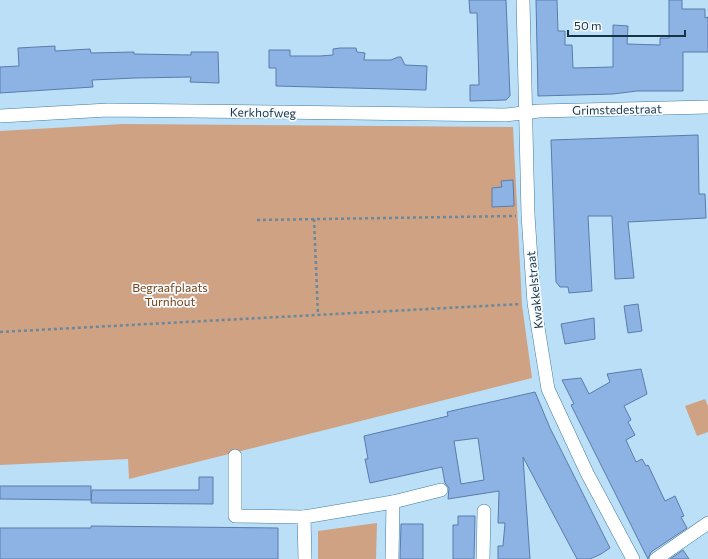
<svg xmlns="http://www.w3.org/2000/svg" width="708" height="559" font-family="Commissioner,sans-serif">
<style>
.green{fill:#cea283}
.building{fill:#8db2e4;stroke:#597cab;fill-rule:evenodd}
.lines{fill:none;stroke-linecap:round;stroke-linejoin:round}
.minor-casing{stroke:#3f7c9f;stroke-width:14}
.path{stroke:#6a889b;stroke-width:2.5;stroke-dasharray:3 3;stroke-linecap:butt}
.minor{stroke:#fff;stroke-width:13}
.labels{text-anchor:middle;dominant-baseline:central;stroke-width:3.5;stroke-linejoin:round;paint-order:stroke}
.street-label{font-size:12px;fill:#1a3342;stroke:#f5fbff}
.park-label{font-size:12px;fill:#794315;stroke:#f5fbff}
</style>
<rect width="100%" height="100%" fill="#bbdff6"/>
<!-- green -->
<g class="green">
<polygon points="123,124 513,127 522,305 532,378 129,479 128,459 0,465 0,131"/>
<polygon points="705,399 708,406 708,432 697,436 685,406"/>
<polygon points="377,523 376,559 318,559 318,531"/>
</g>
<!-- building -->
<g class="building">
<polygon points="469,0 506,0 510,96 506,100 470,101 470,85 479,85 477,13 470,13"/>
<polygon points="536,0 557,0 558,31 565,31 565,45 572,45 573,68 613,67 613,25 628,26 627,44 660,45 660,38 669,38 669,0 682,0 682,9 705,9 705,18 708,17 708,52 683,52 683,91 637,91 613,94 538,96"/>
<polygon points="55,46 55,51 90,49 91,53 134,52 134,54 191,55 191,52 218,52 219,83 190,82 191,77 135,78 92,80 93,87 0,93 0,67 19,66 18,48"/>
<polygon points="340,48 356,48 357,52 365,53 364,60 391,60 398,57 401,57 405,65 427,66 426,90 276,86 276,68 269,68 269,50 290,50 290,56 320,56 333,55 333,49"/>
<polygon points="698,135 699,194 705,194 706,218 628,222 634,278 615,279 612,216 588,216 592,291 569,293 568,287 560,287 556,282 551,140"/>
<polygon points="513,180 514,206 492,207 492,188 502,187 501,181"/>
<polygon points="638,304 642,331 628,333 624,306"/>
<polygon points="594,318 595,339 565,344 561,324"/>
<polygon points="641,369 647,394 624,406 631,420 628,422 635,435 626,440 636,462 642,459 646,466 648,465 665,501 675,496 684,516 681,517 687,528 651,552 648,559 571,405 574,404 562,380 581,378 589,394 610,382 607,374"/>
<path d="M535 392 550 428 610 548 601 554 590 559H577L523 457 530 559H498V546H503L505 523H498L499 491 448 499 449 488 445 483 442 467 370 483 365 459H368L364 436 448 416 447 412ZM478 438 484 480 461 484 454 441Z"/>
<polygon points="199,477 213,477 213,504 91,503 92,490 199,490"/>
<polygon points="0,486 91,486 91,500 0,499"/>
<polygon points="458,516 475,516 474,559 453,559 453,525 458,525"/>
<polygon points="401,524 423,524 423,559 400,559"/>
<polygon points="91,526 278,528 278,559 0,559 0,528 91,528"/>
<polygon points="683,550 689,559 670,559"/>
</g>
<g class="lines">
<defs>
<g id="minor">
<polyline points="523,0 528,215 534,303 548,389 587,473 633,559"/>
<polyline points="0,116 108,110 506,115 539,111 708,107"/>
<polyline points="235,456 235,516 304,517"/>
<polyline points="305,559 304,517 393,502"/>
<polyline points="392,559 393,502 441,490"/>
<polyline points="483,559 484,511"/>
<polyline points="656,559 708,523"/>
</g>
</defs>
<!-- minor casing -->
<use href="#minor" class="minor-casing"/>
<!-- path -->
<g class="path">
<polyline points="314,219 318,315"/>
<polyline points="257,220 516,216"/>
<polyline points="0,332 521,304"/>
</g>
<!-- minor -->
<use href="#minor" class="minor"/>
</g>
<g class="labels">
<!-- street labels -->
<g class="street-label">
<text transform="translate(617 109) rotate(-1)">Grimstedestraat</text>
<text transform="translate(263 112) rotate(1)">Kerkhofweg</text>
<text transform="translate(534 290) rotate(-96)">Kwakkelstraat</text>
</g>
<!-- park labels -->
<g class="park-label">
<text x="170" y="287">Begraafplaats<tspan x="170" dy="14">Turnhout</tspan></text>
</g>
</g>
<!-- scale -->
<path d="M568 30v6h117v-6" fill="none" stroke="#1a3342" stroke-width="2"/>
<text x="574" y="30" font-size="12" fill="#1a3342" stroke="#f5fbff" stroke-width="3" paint-order="stroke">50 m</text>
</svg>
